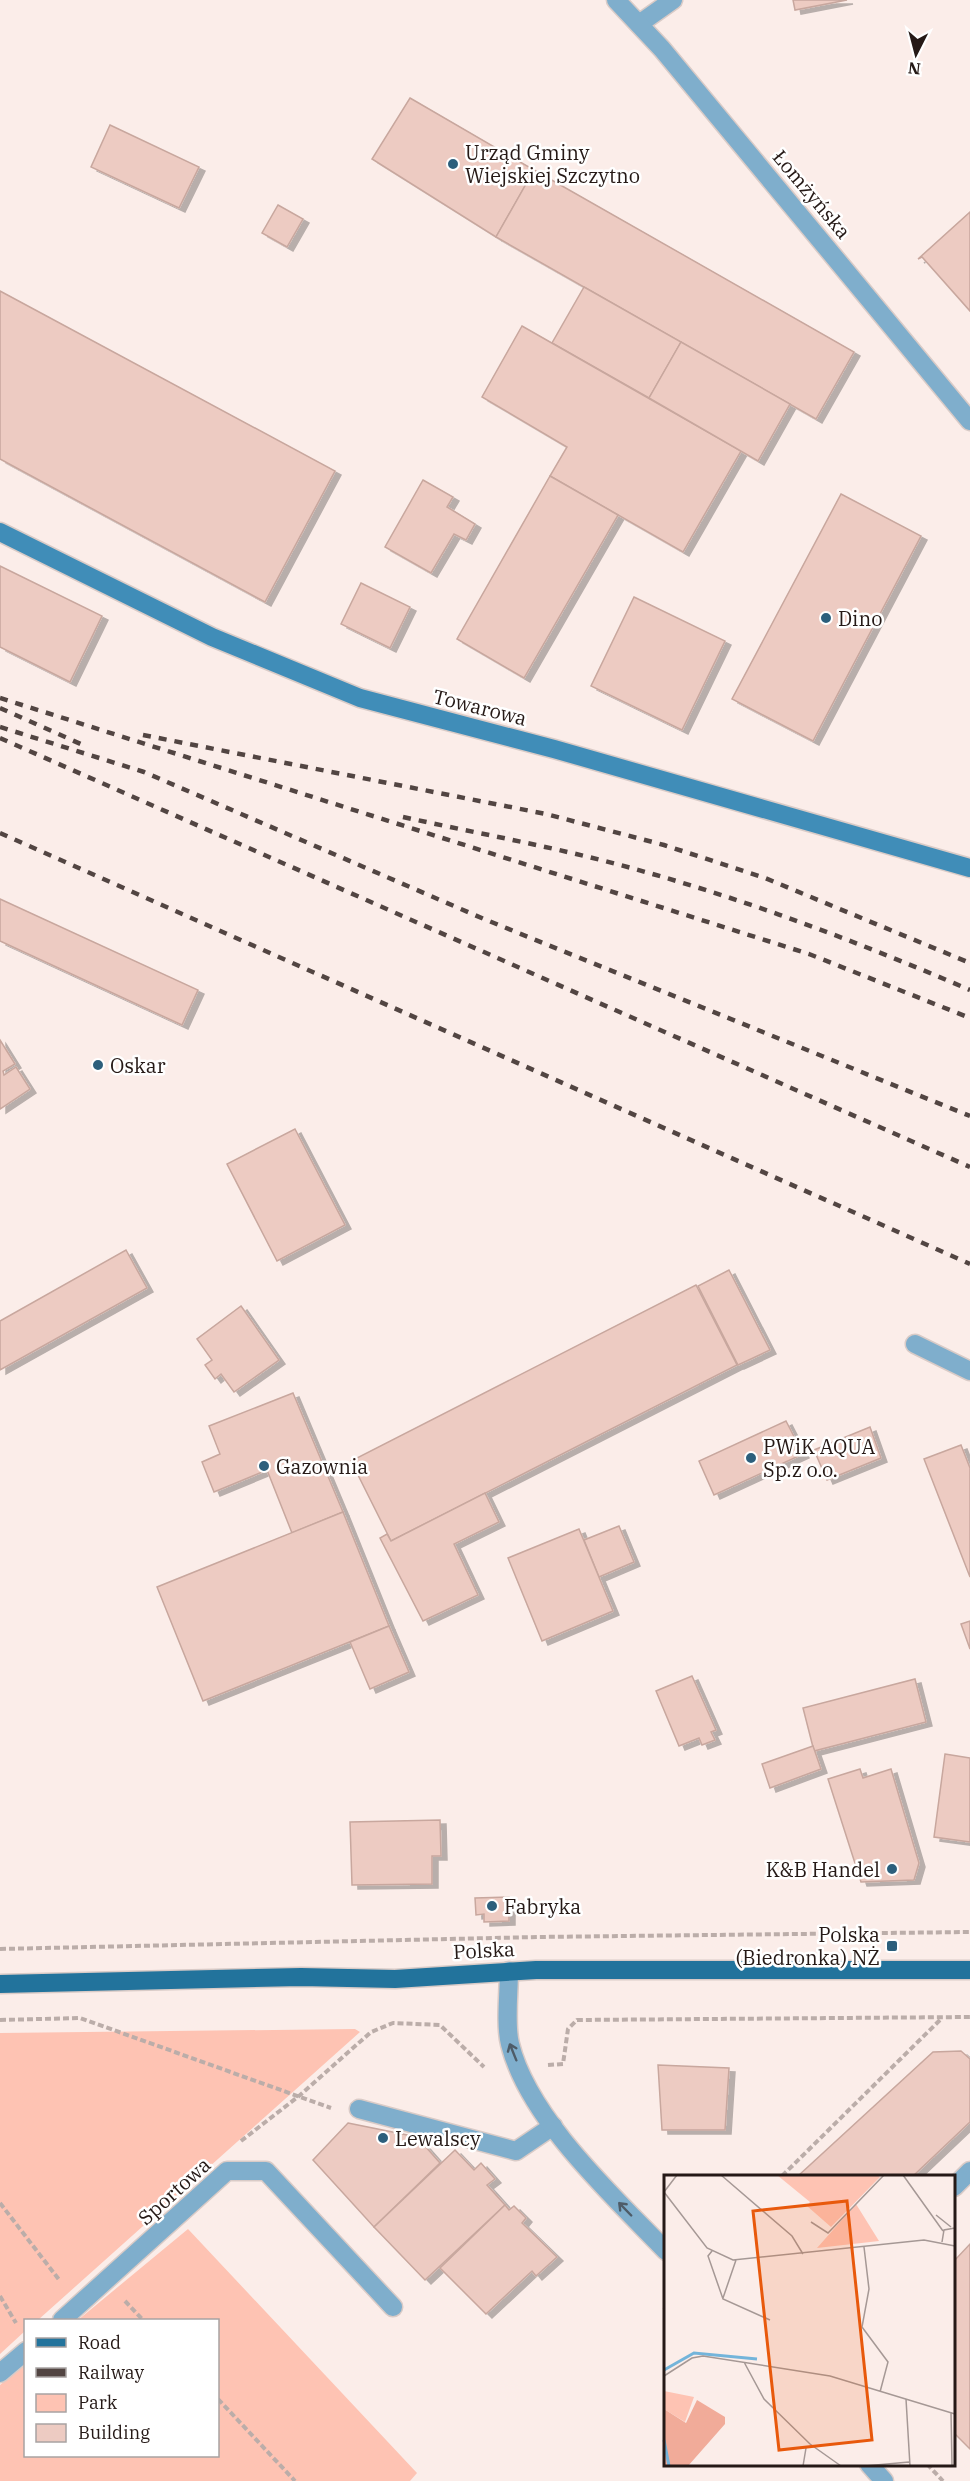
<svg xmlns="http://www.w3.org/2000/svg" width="970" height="2481" font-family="'IBM Plex Serif',serif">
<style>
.green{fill:#fec3b3}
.building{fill:#edcbc2;stroke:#c8a79e;stroke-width:1.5;filter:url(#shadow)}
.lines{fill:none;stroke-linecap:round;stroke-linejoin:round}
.lane-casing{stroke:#d9cbc7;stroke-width:21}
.street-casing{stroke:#d9cbc7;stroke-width:21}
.secondary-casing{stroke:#d9cbc7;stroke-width:21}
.primary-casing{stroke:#d9cbc7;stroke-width:21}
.path{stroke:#bbada9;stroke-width:4;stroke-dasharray:6 3;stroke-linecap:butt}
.lane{stroke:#7faecc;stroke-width:18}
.street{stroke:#7faecc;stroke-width:18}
.secondary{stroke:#408db8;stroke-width:18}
.primary{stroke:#22739c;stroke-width:18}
.rail{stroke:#524542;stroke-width:4.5;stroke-dasharray:8 8;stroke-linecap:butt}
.oneway{stroke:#4e5c68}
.poi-dot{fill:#2c5f7c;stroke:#fff;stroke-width:2}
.labels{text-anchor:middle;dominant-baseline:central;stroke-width:5;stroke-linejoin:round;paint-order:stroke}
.poi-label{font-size:20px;fill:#251916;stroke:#fff;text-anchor:start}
.street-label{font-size:20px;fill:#251916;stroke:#fff}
.inset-river{fill:none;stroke:#73b4da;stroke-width:3}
.inset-road{fill:none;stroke:#a59895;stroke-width:1.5}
.view{fill:#e8590c;fill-opacity:0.15;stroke:#e8590c;stroke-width:3}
.inset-edge{fill:none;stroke:#251916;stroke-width:3}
</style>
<defs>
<filter id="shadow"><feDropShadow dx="6" dy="4" stdDeviation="0" flood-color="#0004"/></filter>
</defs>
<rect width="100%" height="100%" fill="#fbede9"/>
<!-- green -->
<g class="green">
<polygon points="355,2029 360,2032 38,2320 26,2320 25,2331 0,2354 0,2033"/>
<polygon points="188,2229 417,2473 410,2481 0,2481 0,2385 25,2364 26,2456 218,2456 218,2320 78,2320"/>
</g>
<!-- building -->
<g class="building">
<polygon points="793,0 847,0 795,10"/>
<polygon points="410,98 534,170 496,237 372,159"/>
<polygon points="110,125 199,167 179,208 91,167"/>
<polygon points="534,170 854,352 816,419 496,237"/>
<polygon points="278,205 303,219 287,247 262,233"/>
<polygon points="970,212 970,311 922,257 918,259"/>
<polygon points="584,287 681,342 649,398 552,343"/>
<polygon points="0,291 335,471 265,602 0,459"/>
<polygon points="522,326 741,451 683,552 550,476 567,447 482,397"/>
<polygon points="681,342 790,404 758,461 649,398"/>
<polygon points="550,476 618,515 524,678 457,639"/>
<polygon points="423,480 453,497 447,507 475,524 466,540 454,534 431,573 385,547"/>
<polygon points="841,494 921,536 813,741 732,699"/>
<polygon points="0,566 102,616 70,682 0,647"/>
<polygon points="361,583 410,607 390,648 341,624"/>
<polygon points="634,597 725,641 682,730 591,686"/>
<polygon points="0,899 198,990 182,1025 0,941"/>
<polygon points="0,1040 15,1064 3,1071 4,1075 16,1067 30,1089 0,1109"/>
<polygon points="295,1129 345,1225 277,1261 227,1164"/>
<polygon points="126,1250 147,1288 0,1370 0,1321"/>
<polygon points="729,1270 770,1350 738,1365 698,1286"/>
<polygon points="696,1285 737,1365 391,1541 351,1461"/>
<polygon points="241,1306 279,1360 234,1392 221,1374 215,1379 205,1365 212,1360 197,1339"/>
<polygon points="293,1393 343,1512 292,1533 267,1470 214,1492 202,1462 220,1454 209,1426"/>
<polygon points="786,1421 803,1454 714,1495 699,1461"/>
<polygon points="870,1427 881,1458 827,1480 814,1450"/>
<polygon points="961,1445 970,1468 970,1577 924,1459"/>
<polygon points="485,1493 499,1522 454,1544 478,1595 423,1621 380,1538 387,1534 391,1541"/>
<polygon points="343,1512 389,1626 203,1701 157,1587"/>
<polygon points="619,1526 634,1562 599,1577 584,1540"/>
<polygon points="579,1529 613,1611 542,1641 508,1558"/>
<polygon points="970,1621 970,1649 961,1624"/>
<polygon points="389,1626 409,1672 370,1689 350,1642"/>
<polygon points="692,1676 716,1730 711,1732 715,1740 702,1745 699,1738 679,1746 656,1691"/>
<polygon points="915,1679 926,1722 814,1751 803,1708"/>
<polygon points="813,1746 821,1769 770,1788 762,1764"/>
<polygon points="945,1754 970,1758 970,1842 934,1837"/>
<polygon points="860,1769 863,1778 891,1769 919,1863 914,1880 861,1882 828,1779"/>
<polygon points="440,1820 441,1856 432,1856 432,1884 352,1885 350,1822"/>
<polygon points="509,1897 509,1921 484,1922 484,1914 476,1915 475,1898"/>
<polygon points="961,2051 970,2059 970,2122 913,2176 798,2176 933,2052"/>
<polygon points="658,2065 729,2068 725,2130 662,2130"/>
<polygon points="348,2123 417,2137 440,2163 374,2227 313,2160"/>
<polygon points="455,2150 474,2170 481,2163 495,2179 487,2185 505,2205 425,2280 374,2227"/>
<polygon points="505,2205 509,2210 514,2206 526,2218 522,2223 557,2257 536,2276 532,2271 486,2314 440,2268"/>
<polygon points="970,2244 970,2449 954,2433 954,2261"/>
</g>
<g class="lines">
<defs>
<g id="lane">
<polyline points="639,24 673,0"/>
<polyline points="359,2109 516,2151 553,2126"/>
<polyline points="954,2187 970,2171"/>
</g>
<g id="street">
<polyline points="616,0 662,49 970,421"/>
<polyline points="915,1344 970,1371"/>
<path d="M509 1971C509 1992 505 2024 510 2044 528 2118 613 2196 666 2251"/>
<polyline points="62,2320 227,2171 266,2171 393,2307"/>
<polyline points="0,2373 26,2351"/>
<polyline points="869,2464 884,2481"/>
</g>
<polyline id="secondary" points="0,532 212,637 360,698 554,749 970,868"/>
<polyline id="primary" points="0,1984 301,1977 395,1979 536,1970 970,1970"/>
</defs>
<!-- lane casing -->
<use href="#lane" class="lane-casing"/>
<!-- street casing -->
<use href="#street" class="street-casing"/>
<!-- secondary casing -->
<use href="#secondary" class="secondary-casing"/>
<!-- primary casing -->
<use href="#primary" class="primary-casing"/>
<!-- path -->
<g class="path">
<polyline points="0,1949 538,1937 970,1932"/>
<polyline points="0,2020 80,2018 331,2108"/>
<polyline points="548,2065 563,2064 568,2029 577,2020 970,2017"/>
<polyline points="241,2141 299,2096 371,2032 393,2023 440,2025 484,2067"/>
<polyline points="782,2176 942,2018"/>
<polyline points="0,2203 60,2281"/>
<polyline points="0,2296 16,2323"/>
<polyline points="125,2301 143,2320"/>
<polyline points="664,2307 666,2309"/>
<polyline points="218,2399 295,2481"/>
<polyline points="927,2464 943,2481"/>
</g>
<!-- lane -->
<use href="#lane" class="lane"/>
<!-- street -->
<use href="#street" class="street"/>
<!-- secondary -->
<use href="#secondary" class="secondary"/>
<!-- primary -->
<use href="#primary" class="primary"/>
<!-- rail -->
<g class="rail">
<polyline points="0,698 809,954 970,1018"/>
<polyline points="0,708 83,745"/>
<polyline points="0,727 144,772 484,919 970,1116"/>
<polyline points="143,735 546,814 664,845 765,878 970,963"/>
<polyline points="0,738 970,1167"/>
<path d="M403 817C476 833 549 846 620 865 740 897 856 941 970 990"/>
<polyline points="0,833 970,1264"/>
</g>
</g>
<!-- one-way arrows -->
<defs><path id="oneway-shaft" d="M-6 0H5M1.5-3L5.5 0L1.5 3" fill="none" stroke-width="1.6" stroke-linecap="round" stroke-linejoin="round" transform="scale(1.5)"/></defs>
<g class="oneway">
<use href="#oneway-shaft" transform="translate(513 2052) rotate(-112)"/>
<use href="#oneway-shaft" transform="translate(625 2209) rotate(-134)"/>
</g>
<!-- markers -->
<g class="poi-dot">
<circle cx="453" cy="164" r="6"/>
<circle cx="826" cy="618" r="6"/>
<circle cx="98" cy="1065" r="6"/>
<circle cx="751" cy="1458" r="6"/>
<circle cx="264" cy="1466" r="6"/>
<circle cx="892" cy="1869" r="6"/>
<circle cx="492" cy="1906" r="6"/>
<rect x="886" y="1940" width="12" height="12" rx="3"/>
<circle cx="383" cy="2138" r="6"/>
</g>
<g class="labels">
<!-- poi labels -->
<g class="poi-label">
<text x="465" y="152">Urząd Gminy<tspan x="465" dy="23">Wiejskiej Szczytno</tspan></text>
<text x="838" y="618">Dino</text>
<text x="110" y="1065">Oskar</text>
<text x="763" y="1446">PWiK AQUA<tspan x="763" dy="23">Sp.z o.o.</tspan></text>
<text x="276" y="1466">Gazownia</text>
<text x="880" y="1869" text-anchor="end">K&amp;B Handel</text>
<text x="504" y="1906">Fabryka</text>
<text x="880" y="1934" text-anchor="end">Polska<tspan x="880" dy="23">(Biedronka) NŻ</tspan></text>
<text x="395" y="2138">Lewalscy</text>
</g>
<!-- street labels -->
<g class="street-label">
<text transform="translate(812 194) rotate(50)">Łomżyńska</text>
<text transform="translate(480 707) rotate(14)">Towarowa</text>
<text transform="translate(484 1950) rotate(-3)">Polska</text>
<text transform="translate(174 2191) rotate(-42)">Sportowa</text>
</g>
</g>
<!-- overview -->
<g transform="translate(664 2175)">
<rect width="291" height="291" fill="#fbede9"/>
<path d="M113 0H213L216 2 167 52 143 31 146 27ZM192 29 215 66 153 73ZM0 216 30 222 21 247 0 234Z" fill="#fec3b3"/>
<path d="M33 225 61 242V249L24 291H0V234L22 248Z" fill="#f1ab99"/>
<path class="inset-river" d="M0 195 30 178 93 184M0 265 5 291"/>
<path class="inset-road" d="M57 0 128 61 139 79M239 0 279 56M0 17 13 0M0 17 43 73 69 85 260 65 291 71M272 40 287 52M147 47 164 58 220 0M278 67 280 55 291 53M200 72 205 114 198 152 224 187 216 217M48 76 44 81 59 124 106 145M59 123 72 85M80 187 100 224 146 269 177 291M0 201 28 183 39 181 166 201 291 239M242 224 246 291M287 237 288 291M139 291 142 273M201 291 245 287"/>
<path class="view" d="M183 26 208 265 115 275 89 36Z"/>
<rect width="291" height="291" class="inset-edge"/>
</g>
<!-- legend -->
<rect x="24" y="2319" width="195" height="138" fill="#ffffff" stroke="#a8a3a2" stroke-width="1.5"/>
<rect x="36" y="2338" width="30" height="9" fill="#22739c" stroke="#a8a3a2" stroke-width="1.5"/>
<text x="78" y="2349" font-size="18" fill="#251916">Road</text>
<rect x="36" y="2368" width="30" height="9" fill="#524542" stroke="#a8a3a2" stroke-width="1.5"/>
<text x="78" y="2379" font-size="18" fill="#251916">Railway</text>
<rect x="36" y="2394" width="30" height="18" fill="#fec3b3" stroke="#a8a3a2" stroke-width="1.5"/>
<text x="78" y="2409" font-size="18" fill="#251916">Park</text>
<rect x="36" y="2424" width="30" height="18" fill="#edcbc2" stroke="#a8a3a2" stroke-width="1.5"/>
<text x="78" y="2439" font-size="18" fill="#251916">Building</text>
<!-- north arrow -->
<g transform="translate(916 54) rotate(186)" stroke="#ffffff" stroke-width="4.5" paint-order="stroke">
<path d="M0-4.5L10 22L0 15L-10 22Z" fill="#251916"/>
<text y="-9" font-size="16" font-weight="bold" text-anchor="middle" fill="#251916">N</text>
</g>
</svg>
